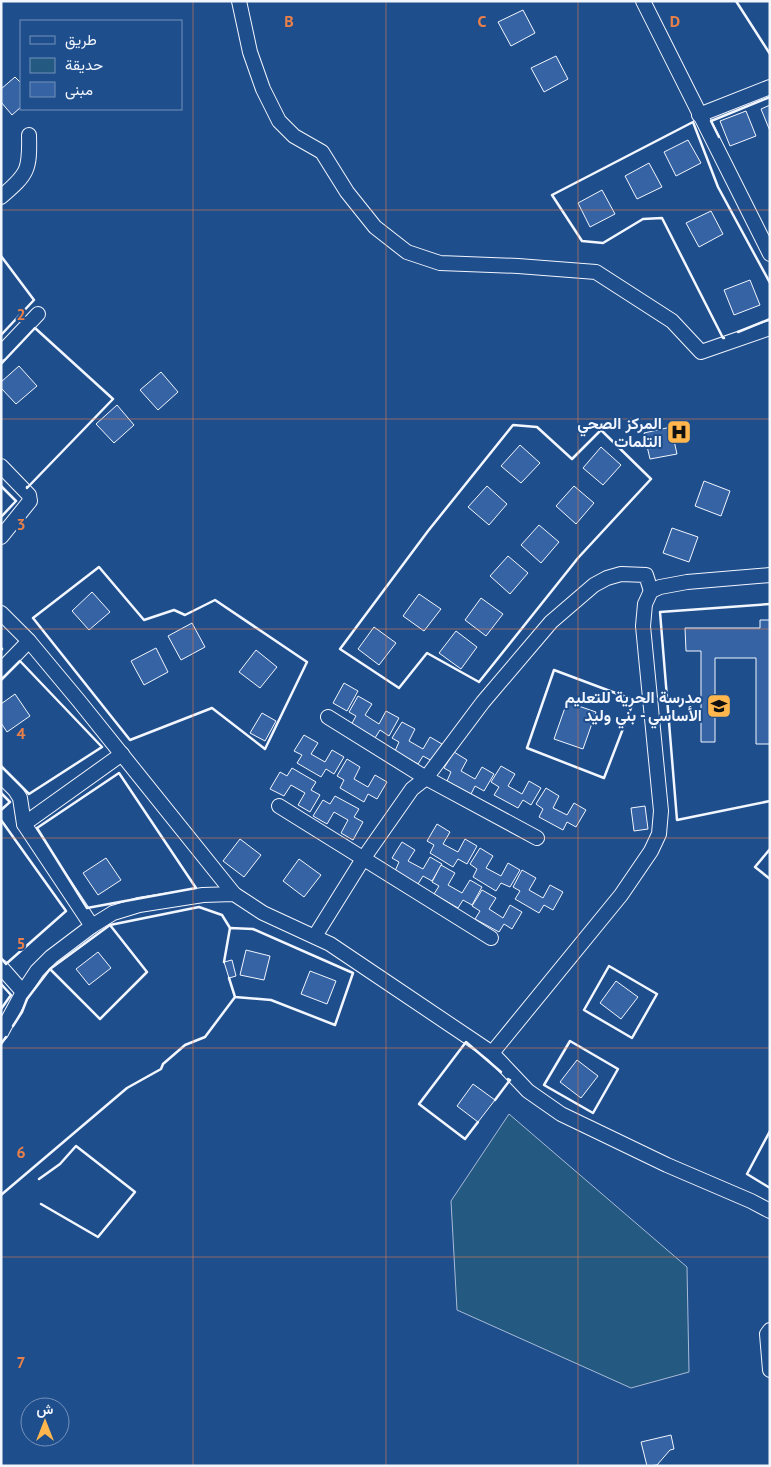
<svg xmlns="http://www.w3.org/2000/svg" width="771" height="1467" font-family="'PT Sans',Vazirmatn,sans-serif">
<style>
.green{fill:#245a82;stroke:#a8bbd7}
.building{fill:#3563a3;stroke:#f2f6ff}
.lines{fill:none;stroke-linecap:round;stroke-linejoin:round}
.minor-casing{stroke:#f2f6ff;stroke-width:16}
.minor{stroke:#1f4e8c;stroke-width:14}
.wall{stroke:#f2f6ff;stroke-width:2.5}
.grid{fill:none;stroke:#ea8049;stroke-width:1;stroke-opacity:0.55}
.labels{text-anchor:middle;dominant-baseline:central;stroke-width:4;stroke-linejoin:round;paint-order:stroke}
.poi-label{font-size:16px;font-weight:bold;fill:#f2f6ff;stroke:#1f4e8c;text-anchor:end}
.grid-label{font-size:16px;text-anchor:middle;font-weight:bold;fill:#ea8049;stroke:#1f4e8c;stroke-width:4;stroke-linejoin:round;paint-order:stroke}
</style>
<rect width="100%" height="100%" fill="#1f4e8c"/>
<!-- green -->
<polygon class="green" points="509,1114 687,1267 689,1372 631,1388 457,1310 451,1201"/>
<!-- building -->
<g class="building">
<polygon points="523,10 535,33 511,46 498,22"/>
<polygon points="556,56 568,79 544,92 531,68"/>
<polygon points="15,77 21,83 21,107 12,115 1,102 1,89"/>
<polygon points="770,105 770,131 761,109"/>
<polygon points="746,111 756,136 730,146 720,121"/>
<polygon points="688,140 701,163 676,176 664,152"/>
<polygon points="649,163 662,187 637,199 625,176"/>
<polygon points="602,190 615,214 590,227 578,203"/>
<polygon points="711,211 723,234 699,247 686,223"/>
<polygon points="750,280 760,305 734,315 724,290"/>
<polygon points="19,366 37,386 16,404 1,388 1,382"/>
<polygon points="161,372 178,392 158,410 140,390"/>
<polygon points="117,405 134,425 114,443 96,424"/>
<polygon points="671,427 677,454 650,459 644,433"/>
<polygon points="520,445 540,463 521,483 501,466"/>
<polygon points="601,447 621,465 603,485 583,468"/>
<polygon points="704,481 730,491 721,516 695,506"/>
<polygon points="487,486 507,504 489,525 468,507"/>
<polygon points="574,486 594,503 576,524 556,506"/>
<polygon points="539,525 559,542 541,563 521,545"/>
<polygon points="672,528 698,537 689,562 663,553"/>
<polygon points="508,556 528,573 510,594 490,576"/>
<polygon points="92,592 110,612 89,630 72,611"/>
<polygon points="419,594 441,609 424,631 403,616"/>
<polygon points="481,598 503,614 486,636 465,620"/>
<polygon points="760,620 770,620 770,744 756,744 756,658 715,658 715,742 701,742 701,651 686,651 685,628 760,628"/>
<polygon points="192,623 205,647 181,660 168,636"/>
<polygon points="374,627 396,643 379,665 358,649"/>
<polygon points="456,631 477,647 461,669 439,653"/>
<polygon points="156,648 168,672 144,685 131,661"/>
<polygon points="256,650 277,667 260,688 239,672"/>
<polygon points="344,683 358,691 347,711 333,703"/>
<polygon points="15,694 30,716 7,732 1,723 1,704"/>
<polygon points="358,696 372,704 365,715 379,724 386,711 399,718 389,736 380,730 375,738 351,725 356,716 349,712"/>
<polygon points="567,702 596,712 583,749 554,739"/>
<polygon points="262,713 276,721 265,741 250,733"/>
<polygon points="402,722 415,729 409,741 423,749 430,737 442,744 432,761 423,756 418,764 395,751 399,742 392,738"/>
<polygon points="304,735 318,743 311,754 325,762 332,750 344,757 334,774 326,769 321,777 297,763 302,755 294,751"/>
<polygon points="454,752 467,760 461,771 475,779 482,767 494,774 484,791 475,786 471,794 447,781 451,772 444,768"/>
<polygon points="347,759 360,767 354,779 368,787 375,775 387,782 377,799 368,794 364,802 340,788 344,780 337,776"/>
<polygon points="501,766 515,774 508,786 522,794 529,781 541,788 531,805 523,800 518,808 494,795 499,787 491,782"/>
<polygon points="292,768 316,782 311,790 320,795 310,812 298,805 305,793 291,785 284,796 270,789 280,772 287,776"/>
<polygon points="546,788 559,796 553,808 567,815 574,803 586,810 576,827 567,822 563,830 539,817 543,809 536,804"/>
<polygon points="335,796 359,809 354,817 363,822 353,840 341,833 348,820 334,812 327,824 313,816 323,800 330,804"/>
<polygon points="645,806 648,829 634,831 631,808"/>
<polygon points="437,824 450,832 443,844 458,852 465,839 477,846 467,864 458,859 453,867 430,853 434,845 427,841"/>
<polygon points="240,839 261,855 244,877 223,861"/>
<polygon points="402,842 415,850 408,861 423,869 430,857 442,864 432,881 423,876 418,884 395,871 399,862 392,858"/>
<polygon points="480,848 493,856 486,868 501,876 508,863 520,870 510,887 501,883 496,891 473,877 477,869 470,864"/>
<polygon points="106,858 121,880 98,895 83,873"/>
<polygon points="299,859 321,875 304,897 283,881"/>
<polygon points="441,865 455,873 448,885 462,893 470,880 482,887 472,905 463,900 458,908 434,894 439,886 432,882"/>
<polygon points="522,870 536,878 529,890 543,898 550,885 563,892 553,910 544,905 539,913 515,899 520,891 513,887"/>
<polygon points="482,890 496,898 489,909 503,918 510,905 522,912 512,929 504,924 499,932 475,919 480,911 472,906"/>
<polygon points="246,950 270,956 264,980 240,975"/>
<polygon points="98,952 111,968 89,985 76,969"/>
<polygon points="232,960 236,976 229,978 224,962"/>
<polygon points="310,971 336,981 327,1004 301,994"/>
<polygon points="616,981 638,997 621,1019 600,1003"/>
<polygon points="577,1060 598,1076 581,1098 560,1082"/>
<polygon points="473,1084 495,1100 478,1122 457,1106"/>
<polygon points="671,1435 674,1449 670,1450 657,1465 647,1466 641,1442"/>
</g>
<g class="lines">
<defs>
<g id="minor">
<polyline points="239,1 250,52 263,89 279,121 294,136 322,152 347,192 375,227 407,252 440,263 518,266 596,272 672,321 701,352 770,328"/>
<polyline points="643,1 770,254"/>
<polyline points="699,115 770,87"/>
<path d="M1 197C28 174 30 170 29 135"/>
<polyline points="1,353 38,314"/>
<polyline points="1,466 29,495 30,501 1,537"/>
<polyline points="770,575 687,582 660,587 651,591 645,604 643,626 661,811 659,834 651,851 621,895 492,1053 528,1091 561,1114 667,1165 751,1201 770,1211"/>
<polyline points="1,613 29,641 79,701 234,894"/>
<polyline points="1,670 29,641"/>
<polyline points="328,717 426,778 537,838"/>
<polyline points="1,776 15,790 20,798 24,824 92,926"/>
<polyline points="279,806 491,938"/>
<polyline points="24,824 122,754"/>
<polyline points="315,936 363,859 412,789 426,778 483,702 551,622 594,585 607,578 621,574 646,575 651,591"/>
<polyline points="1,967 23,992"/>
<polyline points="1,1033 23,992 37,971 51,957 92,926 113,913 139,905 203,895 234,894 263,913 330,944 492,1053"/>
<polyline points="770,1330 767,1334 770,1370"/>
</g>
</defs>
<!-- minor casing -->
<use href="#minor" class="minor-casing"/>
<!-- minor -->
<use href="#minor" class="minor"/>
<!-- wall -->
<g class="wall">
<polyline points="736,1 770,54"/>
<polyline points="719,137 711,121 770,97"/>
<polyline points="1,256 34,300 1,335"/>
<polyline points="738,332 770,319"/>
<polyline points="724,338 723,338 662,218 643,219 603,243 582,241 552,195 693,122 718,187 770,283"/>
<polyline points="1,364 35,328 113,399 27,488 27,487"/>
<polygon points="513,425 537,427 572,459 601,430 651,479 578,558 479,682 427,653 399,688 340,649 428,531"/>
<polyline points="1,486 16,501 1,517"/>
<polygon points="99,567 144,620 174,610 185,615 215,600 307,662 265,749 212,708 130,740 33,618"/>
<polyline points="770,604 660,612 677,820 770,801"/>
<polyline points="1,648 2,649 1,650"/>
<polygon points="554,670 634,700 604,778 527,748"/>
<polyline points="1,680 20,661 102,747 29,794 1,766"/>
<polygon points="119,773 196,888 87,908 37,828"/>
<polyline points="1,793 10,802 1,810"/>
<polyline points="1,820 66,911 6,964 1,958"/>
<polyline points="770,849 755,867 770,879"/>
<polyline points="110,925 199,907 222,915 230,928"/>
<polyline points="224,962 230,928 253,929 353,973 335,1025 271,1000 235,997 229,978"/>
<polygon points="609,966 657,994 632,1038 584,1010"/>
<polyline points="1,984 11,995 1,1009"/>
<polyline points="13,1026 22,1012 27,999 50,969 110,925 147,972 100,1019 50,969"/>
<polygon points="570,1041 618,1069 593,1113 544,1085"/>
<polyline points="1,1044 6,1037"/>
<polyline points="495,1100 510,1080 508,1079"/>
<polyline points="478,1122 465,1139 419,1104 466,1042 501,1072"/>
<polyline points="770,1131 747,1174 770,1188"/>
<polyline points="39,1179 60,1164 76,1146 135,1192 98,1237 41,1204"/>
<polyline points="1,1195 127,1088 161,1069 163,1064 185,1045 205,1037 235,997"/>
</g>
</g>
<!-- grid -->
<path class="grid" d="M193 1V1466M386 1V1466M578 1V1466M1 210H770M1 419H770M1 629H770M1 838H770M1 1048H770M1 1257H770"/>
<!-- icons -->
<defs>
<symbol id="hospital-square" viewBox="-11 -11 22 22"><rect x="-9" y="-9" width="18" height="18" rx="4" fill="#ffb74d" stroke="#1f4e8c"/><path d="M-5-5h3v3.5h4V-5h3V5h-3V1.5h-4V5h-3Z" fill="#111"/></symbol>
<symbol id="school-square" viewBox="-11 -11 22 22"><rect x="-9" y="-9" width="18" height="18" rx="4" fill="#ffb74d" stroke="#1f4e8c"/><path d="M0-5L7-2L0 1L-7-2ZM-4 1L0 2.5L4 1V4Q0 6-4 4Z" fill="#111"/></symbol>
</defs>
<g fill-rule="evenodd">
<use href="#hospital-square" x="665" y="418" width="28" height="28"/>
<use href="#school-square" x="705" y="692" width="28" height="28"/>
</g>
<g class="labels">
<!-- poi labels -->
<g class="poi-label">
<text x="662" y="423">المركز الصحي<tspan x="662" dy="18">التلمات</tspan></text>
<text x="702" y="697">مدرسة الحرية للتعليم<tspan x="702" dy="18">الأساسي - بني وليد</tspan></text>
</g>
</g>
<g class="grid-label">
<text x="289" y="27">B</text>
<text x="482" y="27">C</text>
<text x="675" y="27">D</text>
<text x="21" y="320">2</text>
<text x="21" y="530">3</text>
<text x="21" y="739">4</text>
<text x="21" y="949">5</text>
<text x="21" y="1158">6</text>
<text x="21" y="1368">7</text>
</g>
<!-- border -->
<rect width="771" height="1467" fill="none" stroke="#f2f6ff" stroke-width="5"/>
<!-- legend -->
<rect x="20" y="20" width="162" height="90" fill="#1f4e8c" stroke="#7391ba"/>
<rect x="30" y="36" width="25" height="8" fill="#1f4e8c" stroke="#7391ba"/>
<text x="65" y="45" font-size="15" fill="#f2f6ff">طريق</text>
<rect x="30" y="58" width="25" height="15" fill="#245a82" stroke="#7391ba"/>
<text x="65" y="70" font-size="15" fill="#f2f6ff">حديقة</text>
<rect x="30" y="82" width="25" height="15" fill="#3563a3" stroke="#7391ba"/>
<text x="65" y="95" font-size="15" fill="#f2f6ff">مبنى</text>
<!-- north arrow -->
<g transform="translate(45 1422)"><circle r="24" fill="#1f4e8c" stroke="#7391ba"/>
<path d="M0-4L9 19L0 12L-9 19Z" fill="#ffb74d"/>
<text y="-8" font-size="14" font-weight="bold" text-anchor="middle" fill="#f2f6ff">ش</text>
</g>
</svg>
